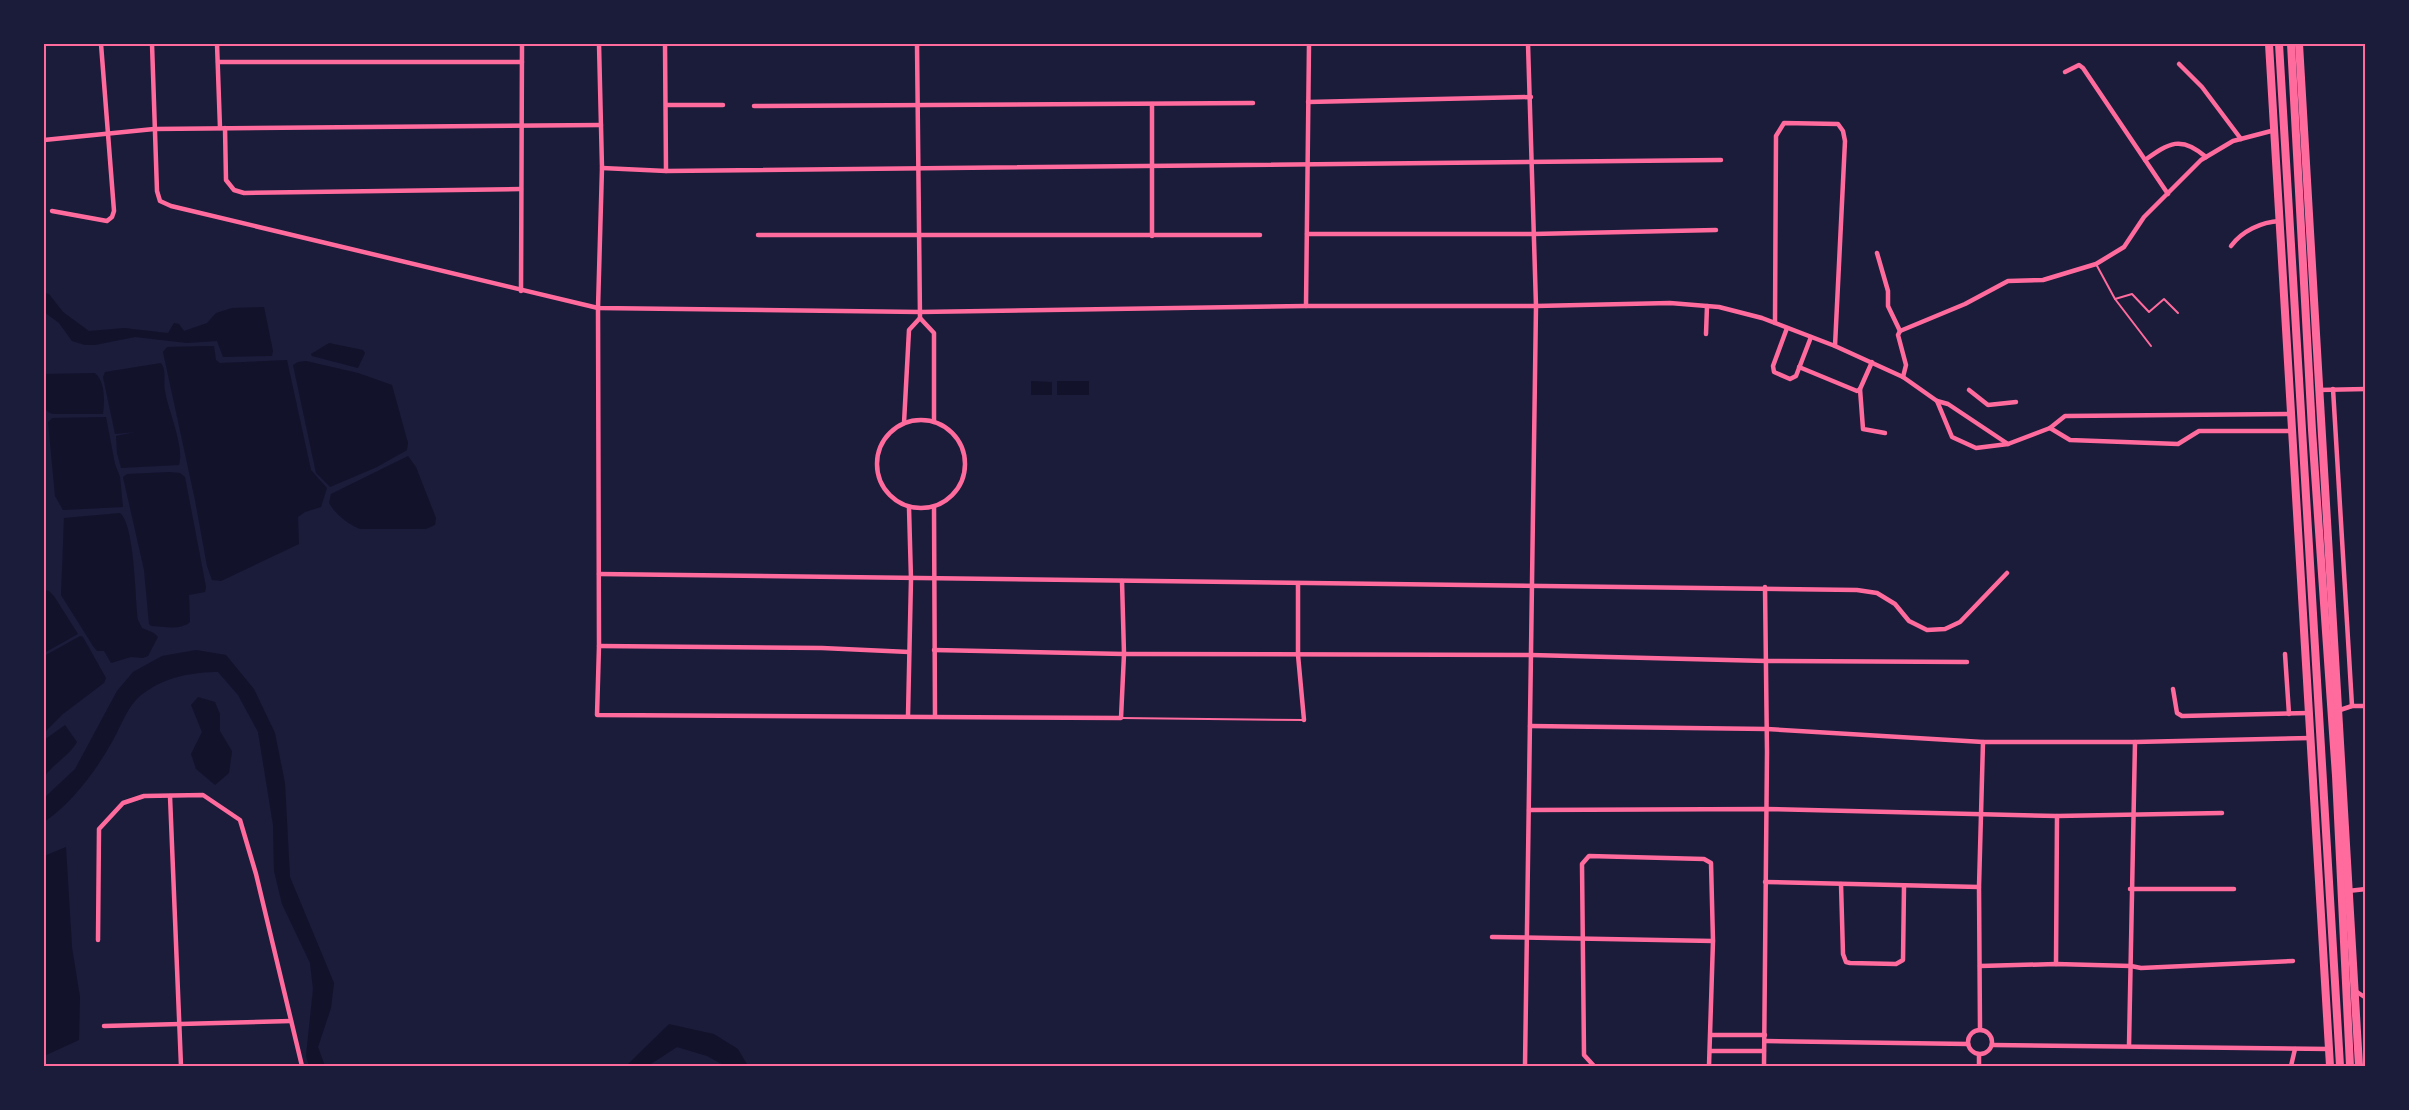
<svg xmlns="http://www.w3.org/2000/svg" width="2409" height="1110" font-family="Quicksand,sans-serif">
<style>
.water{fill:#12122b}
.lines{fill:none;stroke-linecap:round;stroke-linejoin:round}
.service{stroke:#ff6b9d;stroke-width:2}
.minor{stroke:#ff6b9d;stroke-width:4.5}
.primary{stroke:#ff6b9d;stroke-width:8}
.neatline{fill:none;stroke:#ff6b9d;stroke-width:2}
</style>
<rect width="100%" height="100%" fill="#1b1b3a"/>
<!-- water -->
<g class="water">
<polygon points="44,293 49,294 63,312 89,331 124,328 168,333 174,323 179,324 184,331 207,323 216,313 232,308 264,307 273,351 272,356 223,357 217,341 187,343 135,337 95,345 85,345 72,341 59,323 44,312"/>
<polygon points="329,343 363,350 365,353 358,368 312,356 311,354"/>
<polygon points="205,346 214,346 216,360 220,363 287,360 311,470 327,488 321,507 305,512 298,517 299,544 221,581 212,580 207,566 195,500 163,352 167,347"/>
<polygon points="306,361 358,373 392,385 408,443 407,450 377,467 330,487 316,473 293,365 298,362"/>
<path d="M161 363C167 371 163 381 165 391 168 410 185 448 179 465L121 468 117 453 116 436 135 432 115 434 103 377 105 372Z"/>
<path d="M95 373C105 381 105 401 103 414H53C38 411 43 386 44 374Z"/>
<polygon points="1031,381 1052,382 1052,395 1031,395"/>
<rect x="1057" y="381" width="32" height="14"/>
<polygon points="106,417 115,464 120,477 123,507 63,510 55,496 48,422 52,418"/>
<path d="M408 456 416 467 436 518 435 525 426 529H360C349 525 335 514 329 503L331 494Z"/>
<path d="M169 472 180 473 185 477 206 587 205 592 189 595 190 622C180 631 163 626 151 626L149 624 144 570 123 477 127 474Z"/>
<path d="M120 513C135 525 135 599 138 620L142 628 154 633 158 637 148 656 143 658 131 657 111 663 104 651H97L93 646 61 595 64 518Z"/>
<polygon points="44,590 49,591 54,596 78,634 44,653"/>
<polygon points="80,636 83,637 106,678 104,683 63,714 44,733 44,656"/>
<path d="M196 650 226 655 254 689 275 733 285 783 290 877 334 983 331 1008 318 1047 325 1066H309L306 1056 313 989 310 963 282 904 274 871 273 825 258 732 238 695 218 672C193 672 165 677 144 693 127 705 122 725 112 742 95 772 72 803 44 822V798L75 769 117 691 133 672 162 656Z"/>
<polygon points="198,697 215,702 220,714 220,731 232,751 229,773 215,785 196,769 191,754 202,732 191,705"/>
<path d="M65 725 77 742C69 756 53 764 44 777V740Z"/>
<polygon points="66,847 72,947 80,997 79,1040 44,1056 44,856"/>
<polygon points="669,1024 714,1034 738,1049 748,1066 725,1066 707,1056 677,1047 648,1066 626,1066"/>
</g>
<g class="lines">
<!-- service -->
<g class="service">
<polyline points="2096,264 2115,299 2151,346"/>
<polyline points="2115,299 2132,294 2149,312 2164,299 2178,313"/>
<polyline points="1121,718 1304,720"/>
</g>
<!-- minor -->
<g class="minor">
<polyline points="152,44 157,191 160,201 171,206 598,308 920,312 1306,306 1536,306 1670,303 1719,307 1762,318 1835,346 1903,377 1937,401 1948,404 2008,444"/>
<polyline points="217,44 220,128"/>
<polyline points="599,44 602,168 598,308 599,646 597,715 1121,718 1124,654 1122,581"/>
<polyline points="665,44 666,171"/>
<polyline points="218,62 522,62"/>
<polyline points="2179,64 2202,87 2241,139"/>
<polyline points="2065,72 2079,65 2083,68 2168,194"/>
<polyline points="1308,102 1531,97"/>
<polyline points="1152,104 1152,236"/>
<polyline points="667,105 723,105"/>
<polyline points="754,106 1253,103"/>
<polyline points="225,128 226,180 234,190 244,193 521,189"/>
<polyline points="44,140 154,129 601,125"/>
<path d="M2145 160C2169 143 2181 135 2206 157"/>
<polyline points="602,168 666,171 1721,160"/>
<polyline points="52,211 107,221 112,217 114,211 101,44"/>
<polyline points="1307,234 1533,234 1716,230"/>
<polyline points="758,235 1260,235"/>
<path d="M2231 246C2242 231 2261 222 2280 221"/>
<polyline points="1877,253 1888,291 1888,306 1900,331"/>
<polyline points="521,291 522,44"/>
<polyline points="1306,306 1309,44"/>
<polyline points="920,318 934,333 934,422"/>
<polyline points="1775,323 1776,136 1784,123 1838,124 1843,131 1845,141 1835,346"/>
<polyline points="1787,328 1773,366 1774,372 1790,379 1796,376 1811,337"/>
<polyline points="1706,334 1707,306"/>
<polyline points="1799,367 1857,391 1860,389 1872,362"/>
<polyline points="1903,377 1906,365 1898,335 1900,331 1965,304 2008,281 2043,280 2096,264 2124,247 2144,217 2201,160 2233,141 2275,130"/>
<polyline points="1860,389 1863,429 1885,433"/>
<polyline points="2333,389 2352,706"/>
<polyline points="1969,390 1988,405 2016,402"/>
<polyline points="2318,390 2366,389"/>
<polyline points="1937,401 1952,437 1976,448 2008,444 2050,428 2065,416 2292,414"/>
<circle cx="921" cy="464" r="44"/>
<polyline points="904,423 909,330 920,318 917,44"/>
<polyline points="2050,428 2070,440 2178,444 2199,431 2292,431"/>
<polyline points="934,507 935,716"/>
<polyline points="599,574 1857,590 1877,593 1895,604 1909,621 1927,630 1945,629 1960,622 2007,573"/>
<polyline points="1298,584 1298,655 1304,720"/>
<polyline points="599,646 822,648 909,652"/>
<polyline points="934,650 1124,654 1531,655 1766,661 1967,662"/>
<polyline points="2285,654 2289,714"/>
<polyline points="2173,689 2177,713 2182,716 2309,713"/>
<polyline points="2337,711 2352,706 2366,706"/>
<polyline points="908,716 911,579 909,508"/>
<polyline points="1530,726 1767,729 1983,742 2135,742 2311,738"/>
<polyline points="170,796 181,1066"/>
<polyline points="1529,810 1766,809 2057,816 2222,813"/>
<polyline points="1765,882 1979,887"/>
<polyline points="1841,884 1843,954 1846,962 1850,963 1896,964 1903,960 1904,886"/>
<polyline points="2130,889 2234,889"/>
<polyline points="2348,891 2366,889"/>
<polyline points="1492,937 1713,941"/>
<polyline points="98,940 99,829 123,803 144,796 203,795 240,820 256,874 302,1066"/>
<polyline points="2056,964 2057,816"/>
<polyline points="1980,966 2056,964 2131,966 2141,968 2293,961"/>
<polyline points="2354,990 2366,998"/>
<polyline points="104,1026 291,1021"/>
<circle cx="1980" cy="1042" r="12"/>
<polyline points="1980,1030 1979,887 1983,742"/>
<polyline points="1711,1035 1765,1035"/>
<polyline points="1765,1041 1968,1044"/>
<polyline points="1993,1045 2329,1049"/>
<polyline points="2129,1046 2135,742"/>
<polyline points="1710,1051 1764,1051"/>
<polyline points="1525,1066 1536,306 1528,44"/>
<polyline points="1594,1066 1584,1055 1582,864 1589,856 1704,859 1711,863 1713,941 1709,1066"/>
<polyline points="1764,1066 1767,752 1765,587"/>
<polyline points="1979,1066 1979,1055"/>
<polyline points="2291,1066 2295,1049"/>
</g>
<!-- primary -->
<g class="primary">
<polyline points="2269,44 2330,1066"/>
<polyline points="2279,44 2340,1066"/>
<polyline points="2291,44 2312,430 2336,776 2350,1066"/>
<polyline points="2299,44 2359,1066"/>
</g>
</g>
<!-- border -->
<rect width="2409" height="1110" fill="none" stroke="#1b1b3a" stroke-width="90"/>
<rect x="45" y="45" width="2319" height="1020" class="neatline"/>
</svg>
